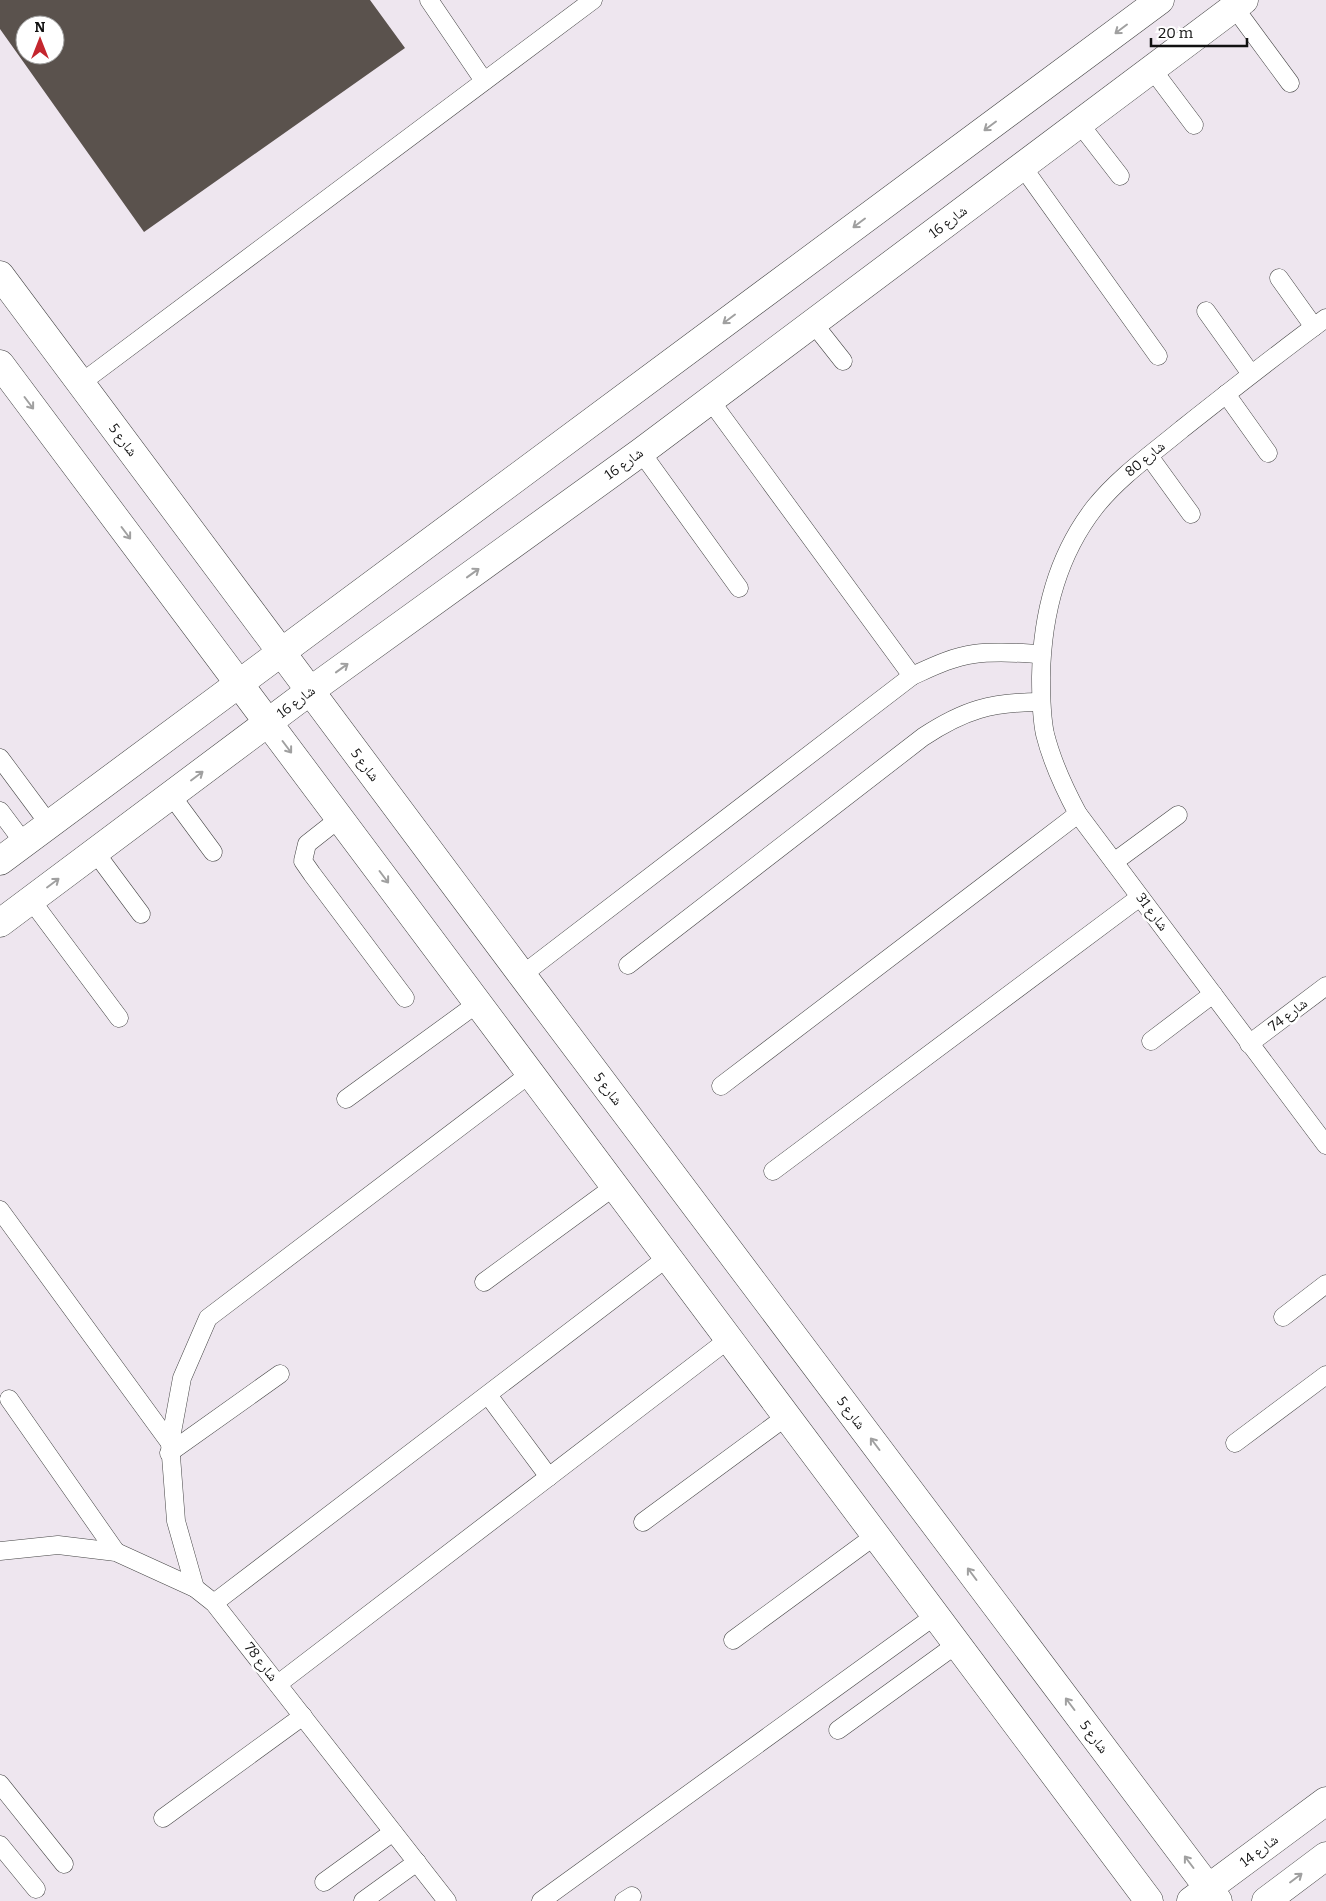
<svg xmlns="http://www.w3.org/2000/svg" width="1326" height="1901" font-family="Bitter,'Noto Naskh Arabic',serif">
<style>
.industrial{fill:#eee6ef;fill-rule:evenodd}
.building{fill:#5a524d;fill-rule:evenodd}
.lines{fill:none;stroke-linecap:round;stroke-linejoin:round}
.service-casing{stroke:#444;stroke-width:19}
.minor-casing{stroke:#444;stroke-width:29}
.service{stroke:#fff;stroke-width:18}
.minor{stroke:#fff;stroke-width:28}
.oneway{stroke:#a0a0a0}
.labels{text-anchor:middle;dominant-baseline:central;stroke-width:5;stroke-linejoin:round;paint-order:stroke}
.street-label{font-size:14px;fill:#111;stroke:#fff}
</style>
<rect width="100%" height="100%" fill="#fffdf5"/>
<!-- industrial -->
<path class="industrial" d="M0 0H1326V1901H0ZM25 25H55V55H25Z"/>
<!-- building -->
<path class="building" d="M0 0H370L405 48 144 232 0 29ZM25 25H55V55H25Z"/>
<g class="lines">
<defs>
<g id="service">
<polyline points="429,0 484,81"/>
<polyline points="1234,7 1290,83"/>
<polyline points="1152,69 1194,125"/>
<polyline points="1079,123 1120,176"/>
<polyline points="1022,166 1158,356"/>
<polyline points="1279,278 1314,327"/>
<polyline points="1206,311 1251,374"/>
<path d="M1326 318C1277 354 1230 391 1182 429 1152 454 1120 476 1095 507 1056 557 1042 615 1041 677 1041 696 1041 715 1045 734 1052 762 1064 788 1078 814L1326 1145"/>
<polyline points="813,323 843,361"/>
<polyline points="81,383 593,0"/>
<polyline points="1226,394 1268,453"/>
<polyline points="710,400 912,676"/>
<polyline points="641,452 739,588"/>
<polyline points="1149,456 1191,514"/>
<polyline points="0,758 49,824"/>
<polyline points="171,795 213,852"/>
<polyline points="0,811 24,843"/>
<polyline points="340,818 307,844 303,861 312,874 405,998"/>
<polyline points="95,852 141,914"/>
<polyline points="1114,862 1178,815"/>
<polyline points="31,900 119,1018"/>
<path d="M628 965 923 737C964 710 991 702 1041 702"/>
<path d="M522 975 912 676C932 667 952 657 974 654 997 651 1019 653 1041 654"/>
<polyline points="1151,1041 1213,994"/>
<polyline points="1249,1044 1326,986"/>
<polyline points="721,1086 1078,814"/>
<polyline points="346,1099 478,1003"/>
<polyline points="773,1171 1140,897"/>
<polyline points="0,1210 170,1443"/>
<polyline points="484,1282 615,1186"/>
<polyline points="1283,1317 1326,1284"/>
<polyline points="488,1395 549,1477"/>
<polyline points="9,1399 116,1552"/>
<polyline points="1235,1443 1326,1375"/>
<polyline points="169,1453 280,1374"/>
<polyline points="643,1522 787,1416"/>
<polyline points="0,1551 58,1545 116,1552 195,1588 214,1603 447,1901"/>
<polyline points="195,1588 176,1521 170,1443 182,1378 208,1318 531,1073"/>
<polyline points="214,1603 668,1257"/>
<polyline points="733,1640 876,1535"/>
<polyline points="278,1684 729,1339"/>
<polyline points="838,1730 957,1644"/>
<polyline points="0,1784 64,1864"/>
<polyline points="163,1818 303,1716"/>
<polyline points="0,1845 36,1889"/>
<polyline points="324,1882 393,1832"/>
<polyline points="363,1901 417,1862"/>
<polyline points="541,1901 936,1615"/>
<polyline points="624,1901 632,1896"/>
</g>
<g id="minor">
<polyline points="0,275 522,975 1218,1901"/>
<polyline points="0,364 1149,1901"/>
<polyline points="0,861 1160,0"/>
<polyline points="0,923 310,691 641,452 1244,0"/>
<polyline points="1191,1901 1326,1801"/>
<polyline points="1266,1901 1326,1856"/>
</g>
</defs>
<!-- service casing -->
<use href="#service" class="service-casing"/>
<!-- minor casing -->
<use href="#minor" class="minor-casing"/>
<!-- service -->
<use href="#service" class="service"/>
<!-- minor -->
<use href="#minor" class="minor"/>
</g>
<!-- one-way arrows -->
<defs><path id="oneway-shaft" d="M-6 0H5M1.5-3L5.5 0L1.5 3" fill="none" stroke-width="1.6" stroke-linecap="round" stroke-linejoin="round" transform="scale(1.25)"/></defs>
<g class="oneway">
<use href="#oneway-shaft" transform="translate(1121 29) rotate(143)"/>
<use href="#oneway-shaft" transform="translate(990 126) rotate(143)"/>
<use href="#oneway-shaft" transform="translate(859 223) rotate(143)"/>
<use href="#oneway-shaft" transform="translate(729 319) rotate(143)"/>
<use href="#oneway-shaft" transform="translate(29 403) rotate(53)"/>
<use href="#oneway-shaft" transform="translate(126 533) rotate(53)"/>
<use href="#oneway-shaft" transform="translate(473 573) rotate(-36)"/>
<use href="#oneway-shaft" transform="translate(342 668) rotate(-36)"/>
<use href="#oneway-shaft" transform="translate(287 747) rotate(53)"/>
<use href="#oneway-shaft" transform="translate(197 776) rotate(-37)"/>
<use href="#oneway-shaft" transform="translate(384 877) rotate(53)"/>
<use href="#oneway-shaft" transform="translate(53 883) rotate(-37)"/>
<use href="#oneway-shaft" transform="translate(875 1444) rotate(-127)"/>
<use href="#oneway-shaft" transform="translate(972 1574) rotate(-127)"/>
<use href="#oneway-shaft" transform="translate(1070 1704) rotate(-127)"/>
<use href="#oneway-shaft" transform="translate(1189 1862) rotate(-127)"/>
<use href="#oneway-shaft" transform="translate(1296 1878) rotate(-37)"/>
</g>
<g class="labels">
<!-- street labels -->
<g class="street-label">
<text transform="translate(948 222) rotate(-37)">شارع 16</text>
<text transform="translate(123 440) rotate(53)">شارع 5</text>
<text transform="translate(1145 459) rotate(-39)">شارع 80</text>
<text transform="translate(624 464) rotate(-36)">شارع 16</text>
<text transform="translate(296 702) rotate(-37)">شارع 16</text>
<text transform="translate(365 765) rotate(53)">شارع 5</text>
<text transform="translate(1152 912) rotate(53)">شارع 31</text>
<text transform="translate(1288 1015) rotate(-37)">شارع 74</text>
<text transform="translate(608 1089) rotate(53)">شارع 5</text>
<text transform="translate(851 1413) rotate(53)">شارع 5</text>
<text transform="translate(261 1662) rotate(52)">شارع 78</text>
<text transform="translate(1094 1737) rotate(53)">شارع 5</text>
<text transform="translate(1259 1851) rotate(-37)">شارع 14</text>
</g>
</g>
<!-- north arrow -->
<g transform="translate(40 40)"><circle r="24" fill="#ffffff" stroke="#a0a0a0"/>
<path d="M0-4L9 19L0 12L-9 19Z" fill="#c4262e"/>
<text y="-8" font-size="14" font-weight="bold" text-anchor="middle" fill="#111111">N</text>
</g>
<!-- scale -->
<path d="M1151 38v8h96v-8" fill="none" stroke="#111111" stroke-width="2.5"/>
<text x="1158" y="38" font-size="15" fill="#111111" stroke="#ffffff" stroke-width="4" paint-order="stroke">20 m</text>
</svg>
